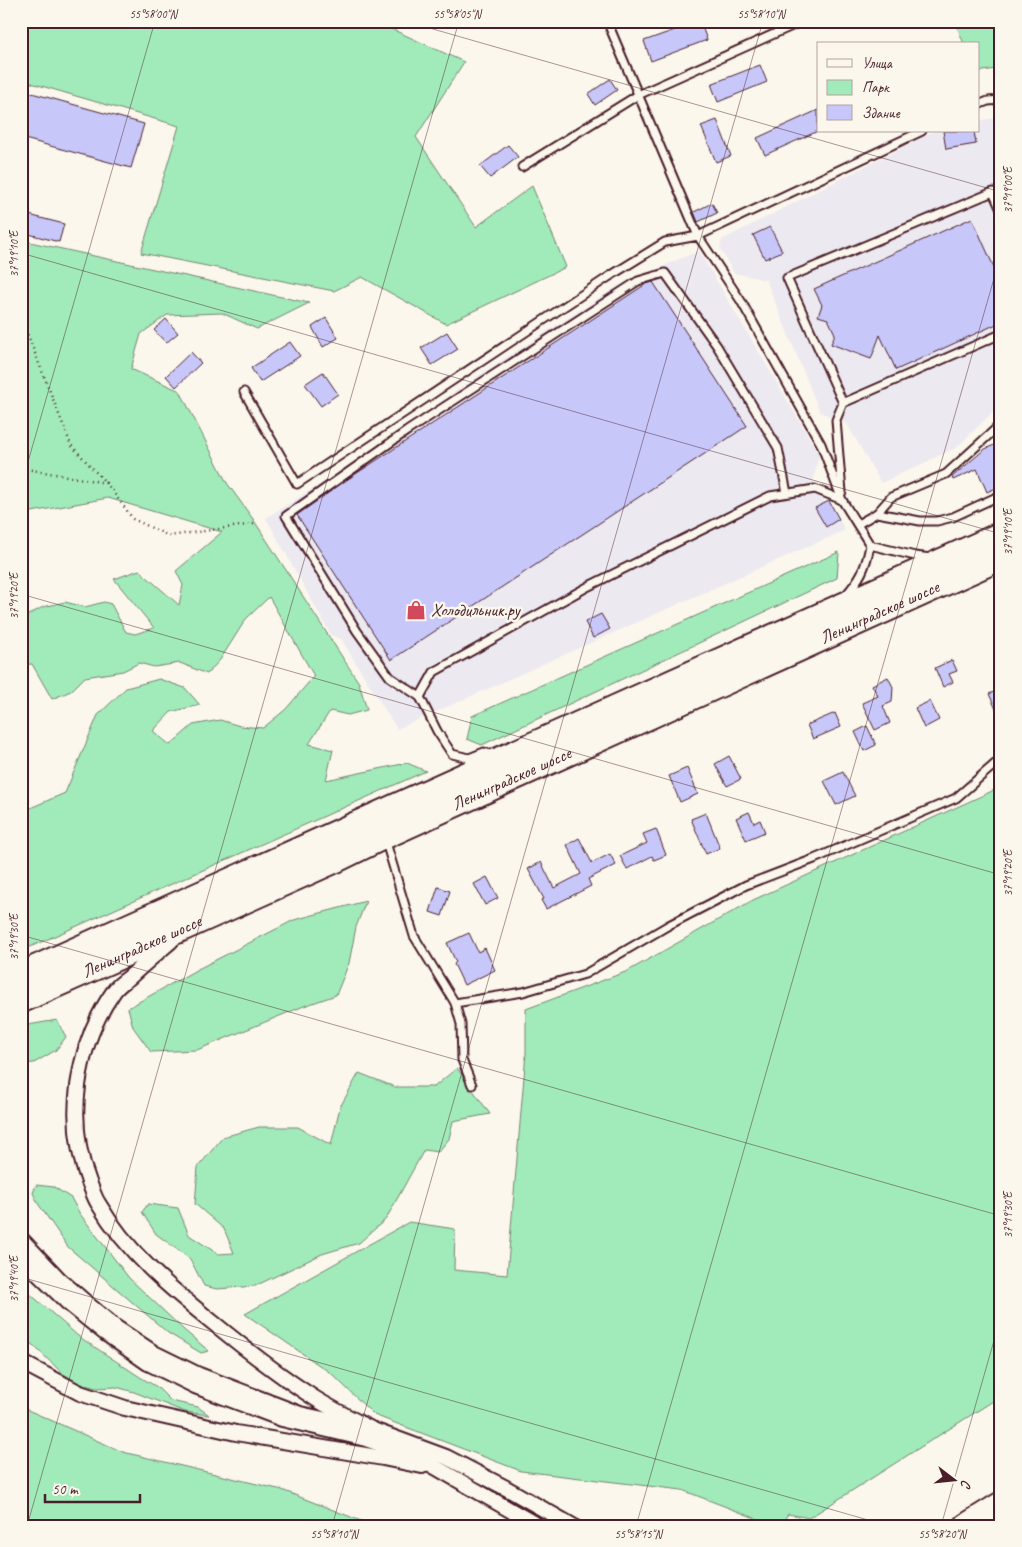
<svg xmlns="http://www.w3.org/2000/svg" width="1022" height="1547" font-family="Caveat,sans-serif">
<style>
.built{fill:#ece9f0}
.green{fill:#a1eab9;stroke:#768472}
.building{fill:#c8c7fa;stroke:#4a1f2b}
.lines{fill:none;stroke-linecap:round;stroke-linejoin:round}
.lane-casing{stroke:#4a1f2b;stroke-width:11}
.street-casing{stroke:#4a1f2b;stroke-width:18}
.highway-casing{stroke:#4a1f2b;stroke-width:29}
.path{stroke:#4a1f2b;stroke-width:2.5;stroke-dasharray:1 4;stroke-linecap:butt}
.lane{stroke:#fbf7ec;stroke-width:7}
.street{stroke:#fbf7ec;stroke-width:14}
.highway{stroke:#fbf7ec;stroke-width:25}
.ticks{fill:none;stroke:#4a1f2b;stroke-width:1;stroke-opacity:0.45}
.labels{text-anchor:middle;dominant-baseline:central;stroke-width:5;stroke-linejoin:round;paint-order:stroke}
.poi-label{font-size:18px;fill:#4a1f2b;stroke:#fbf7ec;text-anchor:start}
.street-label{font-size:18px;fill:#4a1f2b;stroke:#fbf7ec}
.neatline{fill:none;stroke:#4a1f2b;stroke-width:2}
.ticks-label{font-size:12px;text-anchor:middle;fill:#4a1f2b}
</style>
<rect width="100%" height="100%" fill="#fbf7ec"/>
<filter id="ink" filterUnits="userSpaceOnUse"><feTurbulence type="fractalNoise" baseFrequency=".02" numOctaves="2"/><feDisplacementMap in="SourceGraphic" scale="10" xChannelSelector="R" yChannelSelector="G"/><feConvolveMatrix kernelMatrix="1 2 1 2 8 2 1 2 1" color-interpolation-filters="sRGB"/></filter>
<g filter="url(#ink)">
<!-- built -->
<g class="built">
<polygon points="1001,117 1001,404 956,448 881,483 847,424 820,412 766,280 734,273 720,249 722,240 934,131 978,131 978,121"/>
<polygon points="699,251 819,454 813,482 825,502 829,501 845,530 397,729 341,639 331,635 266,518 338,473 496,364 621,284"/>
</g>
<!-- green -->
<g class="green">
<polygon points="21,21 374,21 464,62 416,137 476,227 532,186 566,267 446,324 362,277 334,291 141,253 179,126 21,80"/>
<polygon points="955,21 1001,21 1001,68 978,72 978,44 964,44"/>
<polygon points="21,240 309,303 257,329 222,313 167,315 141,334 131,369 180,391 227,483 253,519 359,683 367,710 348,715 330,711 309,744 333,750 326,780 407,763 426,771 21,951 21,812 65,793 98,715 126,688 159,679 185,688 200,705 171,712 153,731 170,745 193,725 220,720 240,726 263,728 286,709 314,676 269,597 246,619 220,660 207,674 180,663 154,667 139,663 123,671 85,677 71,691 52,699 32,664 21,665 21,630 28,615 43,607 65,602 85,607 104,602 111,604 126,632 135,634 154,628 114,579 139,570 179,605 183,585 176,571 222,532 108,498 21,514"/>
<polygon points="839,552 837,578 482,745 467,739 472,716"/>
<polygon points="1001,787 1001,1396 809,1518 788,1514 780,1526 776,1526 682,1490 521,1471 374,1415 332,1374 245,1314 409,1222 455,1229 454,1270 507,1275 526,1053 526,1009 628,971 753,900"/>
<polygon points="366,901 356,927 349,963 336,995 304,1006 197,1050 151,1052 133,1027 128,1008 196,970 294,920"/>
<polygon points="57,1020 66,1037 56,1050 34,1063 21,1064 21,1030 28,1025"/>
<polygon points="457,1068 490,1114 453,1121 449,1139 438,1152 424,1150 386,1219 359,1243 322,1254 255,1286 217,1289 204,1286 190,1259 156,1234 142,1212 148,1204 178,1208 189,1235 218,1254 234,1253 224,1229 195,1204 198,1167 223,1137 259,1127 298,1127 331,1145 340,1107 359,1073 395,1087 434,1087"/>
<polygon points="36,1185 54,1187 71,1198 80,1214 129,1278 185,1331 209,1351 201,1353 168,1333 68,1247 39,1205 33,1193"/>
<polygon points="21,1286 78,1336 140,1377 157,1387 171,1401 198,1407 209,1415 185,1412 134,1392 116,1387 96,1388 78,1383 62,1373 34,1346 21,1337"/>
<polygon points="21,1407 123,1452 282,1490 374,1526 21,1526"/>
</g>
<!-- building -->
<g class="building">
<polygon points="700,21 707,40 651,61 644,41"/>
<polygon points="760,65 767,82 718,102 711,84"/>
<polygon points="610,79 617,90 595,105 588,94"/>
<polygon points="21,90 144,124 131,168 21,138"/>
<polygon points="818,110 818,131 765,155 757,138"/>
<polygon points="717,120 731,156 716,162 701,126"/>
<polygon points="943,131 974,131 976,144 946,149"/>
<polygon points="508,145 518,157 490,178 480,166"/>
<polygon points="712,203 717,213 698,222 694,212"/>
<polygon points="21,213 64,224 59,242 21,232"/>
<polygon points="972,218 1001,283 1001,322 896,370 880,335 871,359 831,344 835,334 828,319 818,316 822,305 814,289"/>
<polygon points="770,227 782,251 765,259 753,235"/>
<polygon points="653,282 747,426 391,660 297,515 348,479 646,284"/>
<polygon points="326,318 338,338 323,347 312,327"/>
<polygon points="166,319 178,333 166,343 154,330"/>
<polygon points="447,332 458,349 432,365 421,348"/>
<polygon points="290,342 300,356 260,382 251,368"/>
<polygon points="191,352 201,363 176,387 166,376"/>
<polygon points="323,372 338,394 321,406 305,384"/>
<polygon points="1001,442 1001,486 987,492 977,469 953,480 952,477 985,449"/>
<polygon points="829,501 839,519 826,527 815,508"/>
<polygon points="601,614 610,629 593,638 585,622"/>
<polygon points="952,660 957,671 949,674 953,682 943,687 935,668"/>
<polygon points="888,677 893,687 892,702 883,706 890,723 875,730 862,703 878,696 872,685"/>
<polygon points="1001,689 1001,720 989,694"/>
<polygon points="930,701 939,720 924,728 915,708"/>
<polygon points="835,713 841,727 813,739 807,725"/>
<polygon points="867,726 876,745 864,751 855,732"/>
<polygon points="729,756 741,779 727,786 715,764"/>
<polygon points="687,768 698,794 680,802 669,776"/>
<polygon points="843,772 855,796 836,805 824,781"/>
<polygon points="749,812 754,823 760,820 765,832 746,840 736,818"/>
<polygon points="706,813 720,848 706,854 691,819"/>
<polygon points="656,829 666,855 654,860 652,856 627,869 620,856 647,843 643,834"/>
<polygon points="579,838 592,863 610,854 616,865 588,879 591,886 546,909 541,900 544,899 528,869 541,862 554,888 581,874 567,845"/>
<polygon points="487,877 498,898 485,905 474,884"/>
<polygon points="438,887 450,891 442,916 430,912"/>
<polygon points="469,933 478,952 485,948 495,970 464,985 454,964 456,962 447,943"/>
</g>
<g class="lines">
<defs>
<g id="lane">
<polyline points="607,21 698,236 922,131"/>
<polyline points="978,105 988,101 1001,100"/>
<polyline points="522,167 638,95 803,21"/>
<path d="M244 392 297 484 610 276 665 242 698 236 741 301 821 444 842 500 870 545C866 568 860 579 845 596"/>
<polyline points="843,403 787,278 993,192 1001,210"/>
<polyline points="842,492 836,420 843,403 1001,334"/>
<polyline points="877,513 891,497 946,474 1001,424"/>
<polyline points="858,524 877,513 920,521 937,521 953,517 1001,495"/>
<polyline points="870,545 915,556 931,558"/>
<polyline points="420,697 390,677 357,631 286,516 407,431 638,281 665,273 717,346 778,448 787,493"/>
<polyline points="494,755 484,752 469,758 452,754 437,731 420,697 434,672 589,586 770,496 815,489 842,500"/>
<polyline points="385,839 414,936 455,1003 461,1024 462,1060 472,1085"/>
<polyline points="455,1003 523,992 585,974 669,925 746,885 814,859 956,798 995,764 1001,761"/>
</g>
<g id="street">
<path d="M171 941C157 953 144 964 131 976 125 981 118 985 114 991 76 1045 65 1121 89 1182 92 1189 94 1197 98 1203 127 1253 171 1289 216 1325 248 1351 281 1377 316 1399 334 1410 354 1420 373 1430"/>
<polyline points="21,1239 59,1279 91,1307 115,1327 154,1353 199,1375 300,1414 373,1430 446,1457 506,1488 573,1526"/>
<polyline points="21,1256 35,1271 68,1303 105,1333 148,1363 195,1386 282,1419 366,1439 416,1456 538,1526"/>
<polyline points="21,1362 80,1393 125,1408 236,1433 383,1458 422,1466"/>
</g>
<g id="highway">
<polyline points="21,975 1001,535"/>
<path id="s1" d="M21 1000 337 859 384 836 1001 557"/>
<polyline points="967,1526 1001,1505"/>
</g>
</defs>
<!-- lane casing -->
<use href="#lane" class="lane-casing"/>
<!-- street casing -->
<use href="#street" class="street-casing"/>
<!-- highway casing -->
<use href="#highway" class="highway-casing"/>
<!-- path -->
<g class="path">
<polyline points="21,327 27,333 71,445 107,484 133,519 169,536 254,524"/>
<polyline points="21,468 106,483"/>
</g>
<!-- lane -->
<use href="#lane" class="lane"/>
<!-- street -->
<use href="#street" class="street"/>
<!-- highway -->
<use href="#highway" class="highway"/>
</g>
</g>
<!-- ticks -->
<path class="ticks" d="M405 21 1001 192M21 253 1001 534M21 486 155 21M21 594 1001 875M21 935 1001 1216M21 1277 889 1526M27 1526 459 21M332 1526 763 21M636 1526 1001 254M941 1526 1001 1316"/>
<!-- icons -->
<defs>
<symbol id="shop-bare" viewBox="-9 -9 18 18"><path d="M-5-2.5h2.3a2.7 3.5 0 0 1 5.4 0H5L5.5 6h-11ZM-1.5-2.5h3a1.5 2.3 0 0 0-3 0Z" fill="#d1495b" stroke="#fbf7ec" stroke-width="2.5" paint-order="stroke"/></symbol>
</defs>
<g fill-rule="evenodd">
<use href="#shop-bare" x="402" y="596" width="28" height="28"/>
</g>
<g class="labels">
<!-- poi labels -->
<g class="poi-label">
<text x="431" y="610">Холодильник.ру</text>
</g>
<!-- street labels -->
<g class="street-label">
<text stroke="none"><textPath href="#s1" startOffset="942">Ленинградское шоссе</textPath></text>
<text stroke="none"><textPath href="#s1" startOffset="538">Ленинградское шоссе</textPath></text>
<text stroke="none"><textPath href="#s1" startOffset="132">Ленинградское шоссе</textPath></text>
</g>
</g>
<!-- margin -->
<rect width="1022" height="1547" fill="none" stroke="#fbf7ec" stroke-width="55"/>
<!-- legend -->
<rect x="817" y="42" width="162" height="90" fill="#fbf7ec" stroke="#b4a19f"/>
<rect x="827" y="59" width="25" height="8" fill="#fbf7ec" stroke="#b4a19f"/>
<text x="862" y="68" font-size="15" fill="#4a1f2b">Улица</text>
<rect x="827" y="80" width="25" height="15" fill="#a1eab9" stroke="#b4a19f"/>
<text x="862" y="92" font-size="15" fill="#4a1f2b">Парк</text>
<rect x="827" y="105" width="25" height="15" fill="#c8c7fa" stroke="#b4a19f"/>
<text x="862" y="118" font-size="15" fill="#4a1f2b">Здание</text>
<!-- north arrow -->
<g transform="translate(954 1480) rotate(106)" stroke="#fbf7ec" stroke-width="4" paint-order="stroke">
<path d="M0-4L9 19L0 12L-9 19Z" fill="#4a1f2b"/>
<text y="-8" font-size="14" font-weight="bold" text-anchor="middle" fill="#4a1f2b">С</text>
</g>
<!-- scale -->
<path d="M45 1494v8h95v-8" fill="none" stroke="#4a1f2b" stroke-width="2.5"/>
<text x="52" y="1494" font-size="15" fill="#4a1f2b" stroke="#fbf7ec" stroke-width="4" paint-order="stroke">50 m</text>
<rect x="28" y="28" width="966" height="1492" class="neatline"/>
<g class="ticks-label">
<text x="153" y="18">55°58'00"N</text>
<text x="457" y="18">55°58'05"N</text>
<text x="761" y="18">55°58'10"N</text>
<text transform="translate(1008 190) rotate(-90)" y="4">37°19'00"E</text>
<text transform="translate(14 254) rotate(-90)" y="4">37°19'10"E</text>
<text transform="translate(1008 532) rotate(-90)" y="4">37°19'10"E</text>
<text transform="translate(14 596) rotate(-90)" y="4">37°19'20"E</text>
<text transform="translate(1008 873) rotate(-90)" y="4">37°19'20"E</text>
<text transform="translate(14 937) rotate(-90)" y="4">37°19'30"E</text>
<text transform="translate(1008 1215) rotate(-90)" y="4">37°19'30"E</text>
<text transform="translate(14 1279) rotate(-90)" y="4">37°19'40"E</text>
<text x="334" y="1538">55°58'10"N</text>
<text x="638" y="1538">55°58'15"N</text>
<text x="942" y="1538">55°58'20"N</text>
</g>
</svg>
